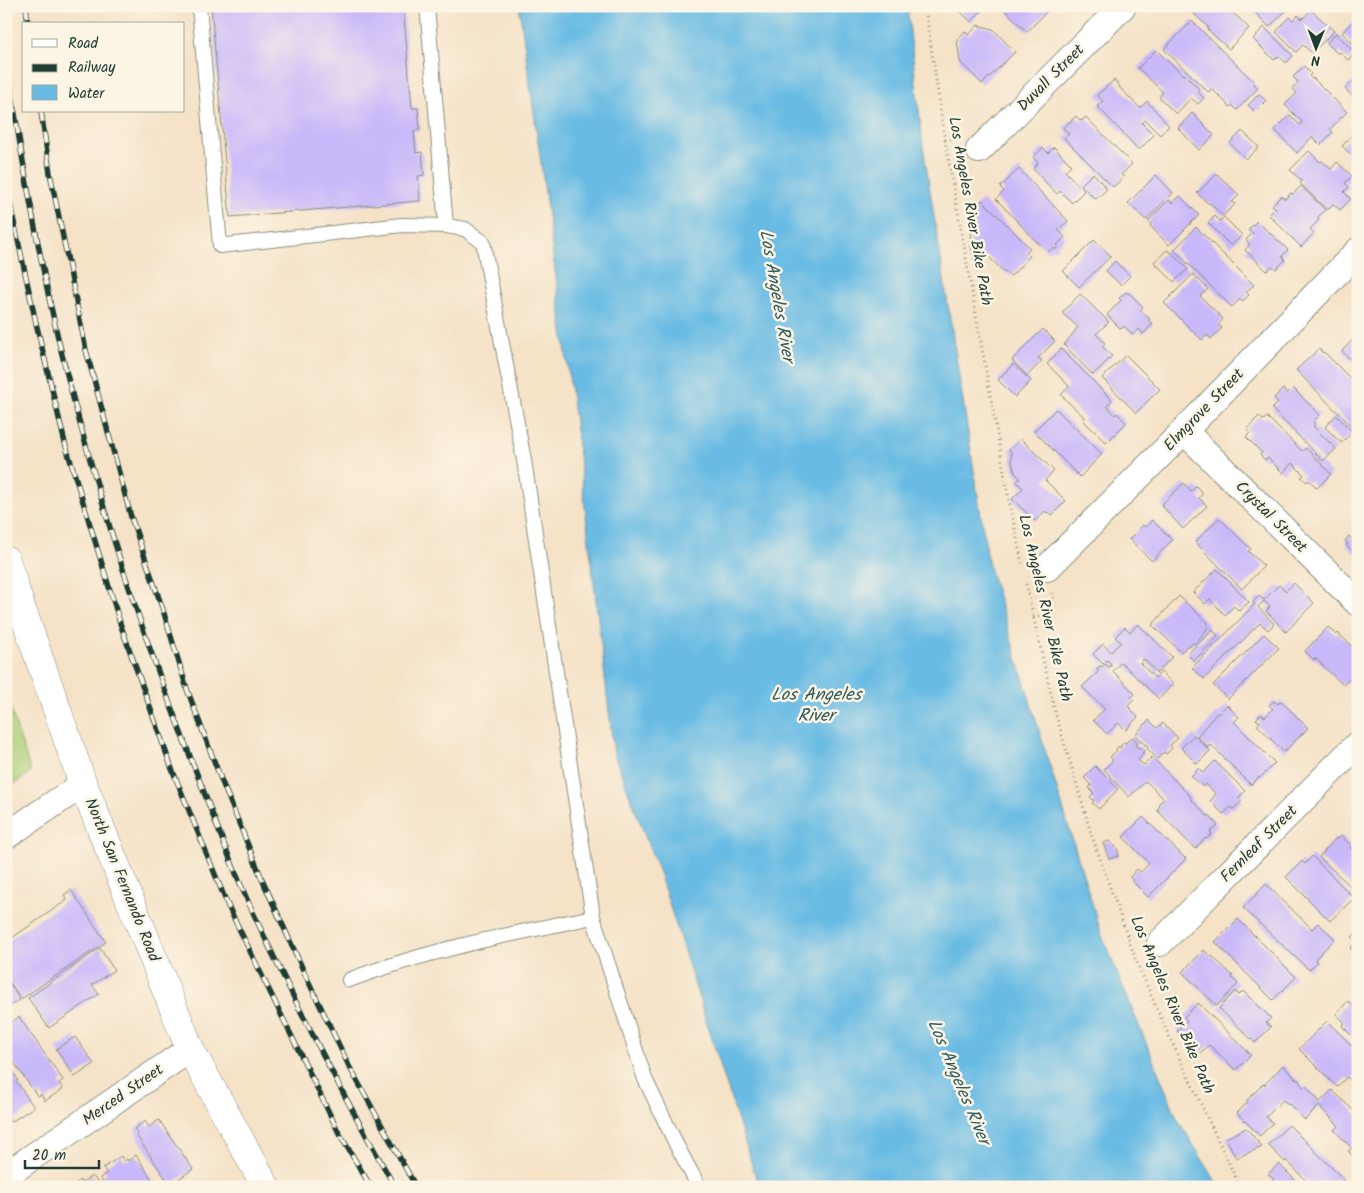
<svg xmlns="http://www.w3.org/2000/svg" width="1364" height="1193" font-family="Kalam,sans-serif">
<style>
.green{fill:#abcc75;stroke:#658454}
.water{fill:#69bbe4;stroke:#447c8c}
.building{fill:#c9b8fa}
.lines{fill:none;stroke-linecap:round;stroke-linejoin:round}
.lane-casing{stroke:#8a907e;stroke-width:16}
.street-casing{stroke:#8a907e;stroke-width:28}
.primary-casing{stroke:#8a907e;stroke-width:29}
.path{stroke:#8a907e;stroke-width:3;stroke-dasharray:1 4;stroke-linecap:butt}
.lane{stroke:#fff;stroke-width:14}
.street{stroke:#fff;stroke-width:26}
.primary{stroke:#fff;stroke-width:28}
.rail-casing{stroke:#1f3d34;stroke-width:5.5}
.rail{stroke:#fcf5e5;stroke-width:4;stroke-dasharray:11;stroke-linecap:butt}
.labels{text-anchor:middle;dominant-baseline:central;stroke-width:5;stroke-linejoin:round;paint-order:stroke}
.street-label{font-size:16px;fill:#1f3d34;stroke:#fcf5e5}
.water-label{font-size:18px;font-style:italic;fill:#325c60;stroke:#fcf5e5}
</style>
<rect width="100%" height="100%" fill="#fcf5e5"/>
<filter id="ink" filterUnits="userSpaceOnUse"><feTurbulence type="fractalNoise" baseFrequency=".02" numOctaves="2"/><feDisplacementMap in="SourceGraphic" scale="10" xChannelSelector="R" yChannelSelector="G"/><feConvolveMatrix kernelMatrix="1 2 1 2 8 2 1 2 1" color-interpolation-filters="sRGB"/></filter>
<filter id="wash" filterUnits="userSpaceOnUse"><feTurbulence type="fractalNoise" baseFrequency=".0096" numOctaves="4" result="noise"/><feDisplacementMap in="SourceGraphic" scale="20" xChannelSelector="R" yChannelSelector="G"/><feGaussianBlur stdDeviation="1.12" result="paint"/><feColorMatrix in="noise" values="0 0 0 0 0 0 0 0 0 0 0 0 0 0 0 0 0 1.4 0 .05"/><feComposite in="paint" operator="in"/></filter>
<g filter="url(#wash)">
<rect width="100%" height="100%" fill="#f5e2c7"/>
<!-- green -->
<polygon class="green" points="6,695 31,772 6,790"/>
<!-- water -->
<polygon class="water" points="519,6 907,6 923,146 989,567 1102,936 1177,1118 1219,1187 759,1187 660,875 614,754 576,430 542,170"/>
<g id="blocks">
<!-- building -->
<g class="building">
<polygon points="211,6 403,6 412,108 418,108 420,130 414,131 416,153 422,152 424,175 418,176 420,201 230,217"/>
<polygon points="955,6 986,6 971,22"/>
<polygon points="1001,6 1052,6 1027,32"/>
<polygon points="1189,6 1226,6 1249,28 1229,49 1207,29 1208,27 1188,8"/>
<polygon points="1249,6 1284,6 1287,10 1269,27"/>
<polygon points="1311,10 1334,31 1312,53 1303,45 1296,52 1276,32 1289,17 1293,20 1298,15 1302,19"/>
<polygon points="1358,16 1358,48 1342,33"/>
<polygon points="1192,21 1254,82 1253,83 1258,88 1237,110 1232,105 1230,107 1212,89 1208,92 1164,49"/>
<polygon points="978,25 993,29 1015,52 982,84 960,62 957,40 965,31 969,35"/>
<polygon points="1264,27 1293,56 1286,63 1279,56 1274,60 1253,39"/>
<polygon points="1336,33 1355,53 1348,60 1340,52 1338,54 1327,43"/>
<polygon points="1156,50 1183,75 1184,74 1199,89 1197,91 1204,98 1198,104 1191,98 1176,114 1159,97 1163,92 1138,68"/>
<polygon points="1304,66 1311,74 1309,76 1312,79 1313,78 1347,112 1330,129 1333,132 1320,145 1312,137 1297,153 1275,130 1290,115 1300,125 1302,122 1285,105 1297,93 1292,88 1298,82 1293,77"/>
<polygon points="1358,76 1358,101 1345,89"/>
<polygon points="1114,80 1120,87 1119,87 1140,108 1147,101 1169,126 1160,135 1145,120 1142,123 1154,135 1139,150 1097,106 1103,101 1097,95"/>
<polygon points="1259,94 1266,101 1255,112 1248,105"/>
<polygon points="1192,113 1214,135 1199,150 1178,128"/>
<polygon points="1076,116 1081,121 1086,117 1132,164 1121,175 1124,177 1113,187 1064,138 1069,134 1063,128"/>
<polygon points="1358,129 1358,161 1342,146"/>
<polygon points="1242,131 1259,147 1246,159 1230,143"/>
<polygon points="1054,147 1071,165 1065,171 1084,191 1072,203 1060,191 1057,194 1033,169 1038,163 1033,157 1043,148 1048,153"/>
<polygon points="1309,151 1320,162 1322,161 1331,169 1337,162 1352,176 1345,183 1349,187 1344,192 1351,199 1340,210 1333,204 1327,210 1300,183 1302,181 1290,170"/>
<polygon points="1019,169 1068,221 1058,230 1065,237 1057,245 1058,246 1055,250 1053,248 1048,252 1038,242 1037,242 996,199 1004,191 1000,187"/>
<polygon points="1093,173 1107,189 1096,199 1094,197 1094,198 1081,185"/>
<polygon points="1217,174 1239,195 1232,202 1235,204 1223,216 1210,203 1209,204 1197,193"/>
<polygon points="1156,175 1173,193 1146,220 1128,203"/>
<polygon points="1301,186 1325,210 1317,218 1319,220 1310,229 1314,233 1301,247 1269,215 1276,208 1272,205 1281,196 1285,199 1291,193 1293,194"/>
<polygon points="1180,196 1199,215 1169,245 1150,226 1151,224 1148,221 1169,200 1173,203"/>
<polygon points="982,200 1030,248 1026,252 1030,256 1011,276 1006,272 1005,273 987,255 983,259 974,260 970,242 972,240 971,230 974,230 972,218 968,214"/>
<polygon points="1215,216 1220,221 1224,217 1242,235 1231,246 1208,223"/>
<polygon points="1257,221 1288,250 1282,256 1285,260 1276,269 1272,266 1267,271 1245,250 1250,245 1246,240 1253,233 1248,230"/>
<polygon points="1196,227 1254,285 1246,292 1249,295 1243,301 1240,299 1232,307 1174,250"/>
<polygon points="1094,240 1111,256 1079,287 1063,271"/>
<polygon points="1167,250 1170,252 1171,252 1188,269 1174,282 1154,262"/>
<polygon points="1115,261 1130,276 1121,285 1106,271"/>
<polygon points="1193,274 1208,289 1200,296 1223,319 1218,325 1222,328 1211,339 1207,335 1202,340 1164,303"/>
<polygon points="1126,292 1128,294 1129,293 1143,307 1140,310 1150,319 1148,320 1153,324 1143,334 1139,329 1133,335 1124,326 1121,329 1107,315 1121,300 1119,298"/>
<polygon points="1080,294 1109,322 1096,334 1105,343 1102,346 1112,356 1093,375 1064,345 1078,327 1062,313"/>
<polygon points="1043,329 1055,341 1038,358 1042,361 1027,376 1012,360"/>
<polygon points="1358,334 1358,367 1342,351"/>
<polygon points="1061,349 1112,400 1107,406 1115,415 1117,413 1126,423 1106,443 1083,420 1085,418 1061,395 1069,386 1047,364"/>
<polygon points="1319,349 1323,353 1324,352 1358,386 1358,433 1296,370"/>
<polygon points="1126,355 1160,389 1136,413 1102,378"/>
<polygon points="1013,364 1031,381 1015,397 998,380"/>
<polygon points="1293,388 1320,415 1313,422 1315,424 1313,426 1336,449 1323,461 1272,409 1278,403 1274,398 1283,389 1287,394"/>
<polygon points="1056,409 1102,454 1080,477 1034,431"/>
<polygon points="1336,415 1353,432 1341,443 1325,427"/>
<polygon points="1259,416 1263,420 1267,417 1302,451 1306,448 1331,474 1317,488 1309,480 1307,482 1301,477 1304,475 1292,463 1283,473 1268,458 1265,460 1260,455 1262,453 1246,437 1250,433 1247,429"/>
<polygon points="1021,439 1054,471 1045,480 1066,501 1052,515 1049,512 1047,513 1045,511 1035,521 1012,499 1023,488 1017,482 1020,478 1015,473 1011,459 1012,457 1010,454 1012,453 1009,450"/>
<polygon points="1184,483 1191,491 1196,486 1203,493 1199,498 1207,506 1183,529 1161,505"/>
<polygon points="1219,518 1251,549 1248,551 1264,566 1242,589 1195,542"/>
<polygon points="1152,520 1172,540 1152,561 1129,539 1143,525 1145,527"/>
<polygon points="1358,533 1358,556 1346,545 1348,544 1345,541 1349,536 1352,539"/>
<polygon points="1217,569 1249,602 1239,611 1234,606 1225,615 1210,599 1205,604 1193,592"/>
<polygon points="1294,583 1314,603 1286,632 1266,611 1270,607 1264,601 1258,607 1274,624 1268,630 1260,623 1204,679 1192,668 1255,604 1253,602 1259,596 1264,600 1279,585 1286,591"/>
<polygon points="1179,596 1208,623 1207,625 1209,626 1195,644 1193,643 1189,646 1188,645 1181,652 1152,625"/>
<polygon points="1138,624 1172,657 1157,673 1144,659 1140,663 1155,678 1161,672 1173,684 1159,699 1121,662 1113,671 1135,694 1131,697 1134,700 1128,706 1138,717 1126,730 1118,723 1107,734 1093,720 1105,709 1082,687 1099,671 1096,669 1100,666 1102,667 1105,664 1109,667 1112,665 1107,660 1103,664 1093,654 1103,644 1111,652 1121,642 1115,637 1125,627 1130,632"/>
<polygon points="1328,627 1336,635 1338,633 1358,652 1358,682 1355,685 1349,680 1343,685 1315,658 1314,660 1305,651"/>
<polygon points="1213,630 1218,636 1194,661 1187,654"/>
<polygon points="1264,634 1279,648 1228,699 1213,685"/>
<polygon points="1274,701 1278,704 1281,701 1308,728 1284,752 1257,725 1260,722 1256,719 1261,714 1265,717 1273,709 1269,705"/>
<polygon points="1227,705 1239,717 1234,722 1275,763 1260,778 1259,777 1251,785 1211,745 1208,748 1197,736 1217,713 1218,714"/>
<polygon points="1149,720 1157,728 1163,723 1178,738 1170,745 1172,748 1166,754 1164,752 1157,759 1147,748 1148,747 1146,744 1145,745 1135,735"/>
<polygon points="1194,735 1210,751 1197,764 1181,748"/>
<polygon points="1133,737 1138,743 1135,745 1138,748 1139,747 1144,751 1142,753 1144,754 1138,760 1144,765 1152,757 1191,797 1190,798 1207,816 1209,815 1218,826 1210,832 1212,834 1206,839 1205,838 1195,849 1157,810 1160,806 1158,804 1164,799 1146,781 1129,797 1104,769 1113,760 1110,757 1117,750 1116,749 1119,746 1120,748 1122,746 1121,745 1124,742 1125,743"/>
<polygon points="1215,761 1245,791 1238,798 1242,801 1233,809 1231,807 1223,814 1210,801 1216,794 1206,784 1203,787 1191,776 1199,768 1203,773"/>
<polygon points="1095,766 1118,789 1099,809 1092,803 1094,801 1090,797 1094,793 1089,788 1091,785 1084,778"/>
<polygon points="1143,817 1186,859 1148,897 1132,881 1132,880 1130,877 1137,869 1141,872 1149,863 1123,837"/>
<polygon points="1342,836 1351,846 1350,848 1358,856 1358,893 1319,857 1336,838 1337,839"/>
<polygon points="1109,841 1117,848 1119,856 1109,859 1103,843"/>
<polygon points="1312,856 1354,898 1330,921 1286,877 1302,861 1305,864"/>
<polygon points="1266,884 1312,929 1318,923 1335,939 1315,959 1317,962 1309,970 1243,908"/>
<polygon points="71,890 106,942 21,999 6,977 6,942 67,900 64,895"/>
<polygon points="1238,919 1296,977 1273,1000 1215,942"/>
<polygon points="1358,931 1358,956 1350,948 1357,942 1352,937"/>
<polygon points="100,948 114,970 92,985 99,994 49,1028 28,998"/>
<polygon points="1204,950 1211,957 1212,956 1233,976 1232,978 1238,984 1217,1006 1182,972"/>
<polygon points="8,981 20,1000 6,1008 6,982"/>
<polygon points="1235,991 1239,995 1243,991 1271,1018 1266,1023 1271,1027 1255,1043 1219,1008"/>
<polygon points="1348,1001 1358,1010 1358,1042 1342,1026 1345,1023 1336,1014"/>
<polygon points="1198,1003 1251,1055 1236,1070 1209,1045 1198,1055 1185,1042 1186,1040 1177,1031 1187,1021 1184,1017"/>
<polygon points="19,1017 63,1080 59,1083 63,1089 45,1101 41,1094 38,1097 6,1051 6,1026"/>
<polygon points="1327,1021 1358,1052 1358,1063 1354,1067 1358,1072 1350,1080 1347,1077 1337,1087 1299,1049"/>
<polygon points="75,1037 94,1064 75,1077 56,1049"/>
<polygon points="6,1062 18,1080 16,1081 34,1107 11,1122 6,1115"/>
<polygon points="1283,1065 1297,1080 1298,1079 1301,1082 1300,1083 1304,1088 1306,1086 1320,1102 1332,1090 1358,1115 1358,1154 1357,1153 1353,1156 1348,1151 1352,1148 1334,1130 1339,1126 1319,1106 1305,1120 1289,1104 1288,1105 1283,1100 1266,1117 1273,1123 1260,1136 1237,1113 1248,1102 1247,1100 1263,1084 1264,1085"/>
<polygon points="159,1120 193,1169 170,1185 136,1135 138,1135 134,1129 145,1121 149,1127"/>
<polygon points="1289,1125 1346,1182 1341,1187 1312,1187 1286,1160 1285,1162 1268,1145"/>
<polygon points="1246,1128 1262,1147 1236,1158 1226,1138"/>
<polygon points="136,1155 155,1184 151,1187 106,1187 100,1178 107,1173 103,1168 121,1156 124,1161 127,1159 128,1161"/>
<polygon points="1279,1164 1302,1187 1266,1187 1274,1179 1268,1174"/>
<polygon points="92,1176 99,1183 98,1184 100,1187 71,1187 80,1180 81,1183"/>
</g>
</g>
</g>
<g filter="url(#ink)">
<use href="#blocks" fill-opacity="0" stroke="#8a907e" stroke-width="1"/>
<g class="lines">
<defs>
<g id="lane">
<polyline points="199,6 220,246 402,225 446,226 465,229 483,242 524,460 593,917 645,1079 677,1146 699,1187"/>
<polyline points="427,6 446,226"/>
<path d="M349 980C428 950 511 934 593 917"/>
</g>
<g id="street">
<polyline points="979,150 1123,6"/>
<polyline points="1184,431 1358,603"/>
<polyline points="1047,568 1184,431 1358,251"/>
<polyline points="6,836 83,784"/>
<polyline points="1160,943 1358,744"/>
<polyline points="6,1175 190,1049"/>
</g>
<polyline id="primary" points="6,560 17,595 83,784 190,1049 266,1187"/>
</defs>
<!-- lane casing -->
<use href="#lane" class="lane-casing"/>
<!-- street casing -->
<use href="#street" class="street-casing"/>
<!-- primary casing -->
<use href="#primary" class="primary-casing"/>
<!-- path -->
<g class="path">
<polyline points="925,6 945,140 1009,500 1022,563"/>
<polyline points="945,140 953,138 958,133"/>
<polyline points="1026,584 1055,712 1092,836 1137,963 1163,1023 1240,1187"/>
<polyline points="1033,617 1043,616 1053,598 1052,593"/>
</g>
<!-- lane -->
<use href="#lane" class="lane"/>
<!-- street -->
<use href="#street" class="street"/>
<!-- primary -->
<use href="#primary" class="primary"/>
<defs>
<g id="rail">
<polyline points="26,6 28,24"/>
<path d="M6 58C19 141 33 224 51 307 66 376 85 444 105 511 132 602 164 691 199 779 214 819 229 858 246 897 291 996 341 1092 395 1187"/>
<polyline points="41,111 50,173 86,350 131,517 163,610 187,689 222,782 262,879 304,972 349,1066 416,1187"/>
<polyline points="6,185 36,323 65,443 121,626 172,769 228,906 339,1133 371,1187"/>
</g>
</defs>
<!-- rail casing -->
<use href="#rail" class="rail-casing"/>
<!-- rail -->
<use href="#rail" class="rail"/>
</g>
</g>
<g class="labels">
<!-- street labels -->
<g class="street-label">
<text transform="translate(1051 78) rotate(-45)">Duvall Street</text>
<text transform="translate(970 211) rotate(80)">Los Angeles River Bike Path</text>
<text transform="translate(1204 410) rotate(-46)">Elmgrove Street</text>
<text transform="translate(1271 517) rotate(45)">Crystal Street</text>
<text transform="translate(1045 608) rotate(77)">Los Angeles River Bike Path</text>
<text transform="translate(1259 844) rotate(-45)">Fernleaf Street</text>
<text transform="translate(122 880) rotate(68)">North San Fernando Road</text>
<text transform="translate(1172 1005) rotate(67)">Los Angeles River Bike Path</text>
<text transform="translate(123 1095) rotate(-35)">Merced Street</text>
</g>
<!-- water labels -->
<g class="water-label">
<text transform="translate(776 296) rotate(80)">Los Angeles River</text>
<text x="816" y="695">Los Angeles<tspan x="816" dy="21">River</tspan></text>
<text transform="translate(958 1082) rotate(67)">Los Angeles River</text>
</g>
</g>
<!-- margin -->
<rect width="1364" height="1193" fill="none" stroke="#fcf5e5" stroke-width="25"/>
<!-- legend -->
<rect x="22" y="22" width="162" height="90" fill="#fcf5e5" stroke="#a4ab9e"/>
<rect x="32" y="39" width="25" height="8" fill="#ffffff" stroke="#a4ab9e"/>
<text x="68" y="48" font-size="15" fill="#1f3d34">Road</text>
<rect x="32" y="64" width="25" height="8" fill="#1f3d34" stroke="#a4ab9e"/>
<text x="68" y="72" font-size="15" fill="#1f3d34">Railway</text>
<rect x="32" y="85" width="25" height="15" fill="#69bbe4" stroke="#a4ab9e"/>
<text x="68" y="98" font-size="15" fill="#1f3d34">Water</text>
<!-- north arrow -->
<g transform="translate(1316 48) rotate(181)" stroke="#fcf5e5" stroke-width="4" paint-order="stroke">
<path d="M0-4L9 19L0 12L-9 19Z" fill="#1f3d34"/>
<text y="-8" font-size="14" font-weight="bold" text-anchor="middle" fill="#1f3d34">N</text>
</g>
<!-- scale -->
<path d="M25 1160v8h74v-8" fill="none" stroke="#1f3d34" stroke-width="2.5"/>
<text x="32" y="1160" font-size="15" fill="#1f3d34" stroke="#fcf5e5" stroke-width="4" paint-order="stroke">20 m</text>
</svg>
